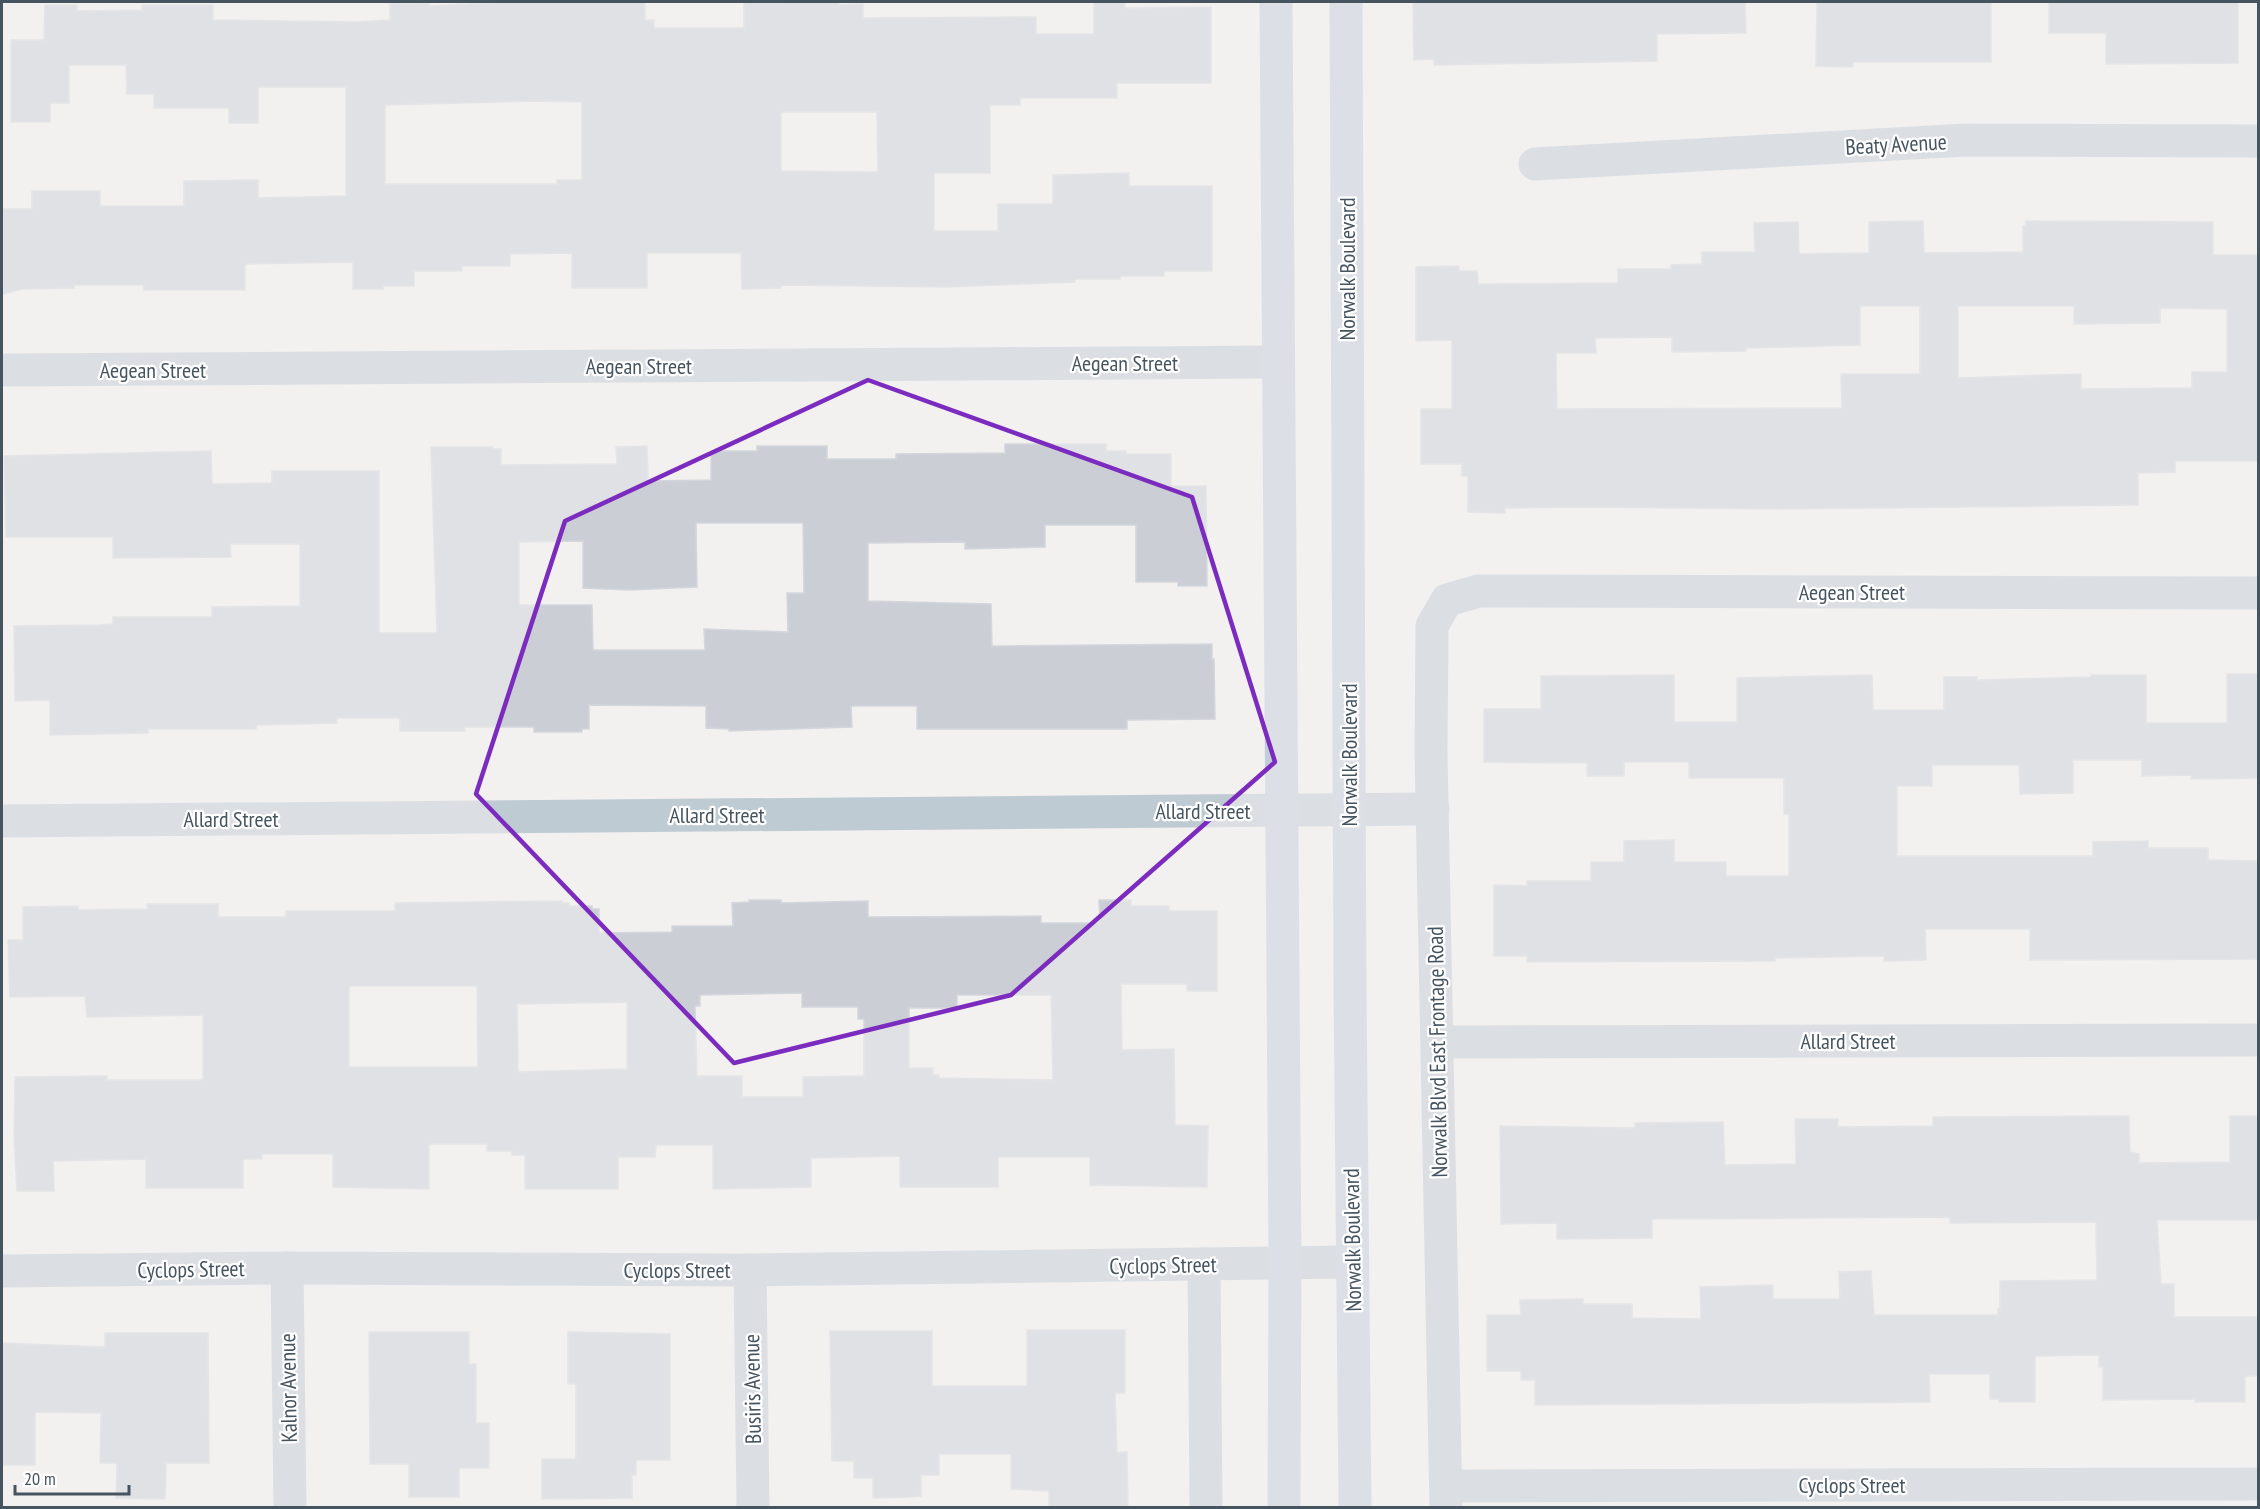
<svg xmlns="http://www.w3.org/2000/svg" width="2260" height="1509" font-family="'PT Sans Narrow',sans-serif">
<style>
.building{fill:#cbcfd5;stroke:#d3d6dc;stroke-width:1.5;fill-rule:evenodd}
.lines{fill:none;stroke-linecap:round;stroke-linejoin:round}
.minor{stroke:#bfcbd3;stroke-width:33}
.secondary{stroke:#c1cdda;stroke-width:33}
.marked{fill:none;stroke:#7b2cbf;stroke-width:4.5;stroke-linejoin:round}
.labels{text-anchor:middle;dominant-baseline:central;stroke-width:4.5;stroke-linejoin:round;paint-order:stroke}
.street-label{font-size:22px;fill:#46545f;stroke:#fff}
</style>
<rect width="100%" height="100%" fill="#f3f0f0"/>
<!-- building -->
<g class="building">
<path d="M506 2H645V20H654V28H744V3L839 2V5L863 4V18L1036 17V34H1094V2H1125V8L1211 7V83H1117V98H1020V105H990V173H934V231H998V204H1053V175L1129 173V186H1212V271H1164V276H1120V279H1075V282L945 287 781 285V288L742 289 741 253H647V288H572V253L510 254V266H462V271H414V286H383V289H353V262L245 264V290H144V285H74V288L22 289 3 294V209H32V191H100V206H184V181L258 180V198L346 196V87H258V123H229V108H154V94H127L126 65H69V103H50V122H11V40H44L45 5H77V11L142 10V5H213V20L356 22 390 20V4L429 3V6ZM536 101 582 102V180H557V184H385V105ZM781 112H877L878 172 781 171Z"/>
<polygon points="1413,2 1745,2 1746,33 1657,34 1657,61 1434,65 1434,59 1414,60"/>
<polygon points="1817,2 1991,2 1991,62 1853,62 1853,67 1816,66"/>
<polygon points="2049,2 2238,2 2238,63 2106,64 2106,33 2049,33"/>
<path d="M1923 221 1924 253 2023 252V226H2026V221L2213 222V255H2259V461H2175V472L2138 473V505L1780 509 1586 507 1505 508V513L1468 512V476H1462V464H1421V409H1452V340L1416 341V267L1459 266V271H1477L1478 284 1618 283V269H1671V265L1702 264V252H1755L1754 223 1798 222 1799 254 1869 253V222ZM1860 306H1920V374H1841L1842 408 1557 409 1556 353H1596L1595 338 1672 337V352L1746 351V348L1860 345ZM1958 306H2074V324L2160 323V308L2227 309V372H2192V388L2081 389V374L1958 378Z"/>
<path d="M1005 444H1106V451H1126V454H1171V486H1206L1207 586H1178V582H1136V525H1045V547L965 549V542L868 543V601L991 604 992 646 1212 644V659H1214L1215 719 1127 720V729H917V706H851L852 727 729 731V729L706 728V706L589 705V729H582V732H534V727H465V731H400V718H337V723L256 725V729H148V733L50 735V700L15 701 14 626 101 625 113 624V617H212V607L300 606V544H230L231 557 113 558V537H6L4 456 211 451 212 484 272 483V471H379V633H437L431 447H493V449H501V465L617 464 616 447 647 446 648 481 711 480V451H757V446H827V459H896V454L1005 453ZM696 523H803L804 593H787L788 632 704 629 705 650H593L592 605H519V542L583 541V588L629 590 697 587Z"/>
<polygon points="2227,674 2259,674 2259,778 2191,779 2191,775 2142,776 2142,760 2073,760 2073,793 2020,794 2019,765 1932,765 1932,786 1897,786 1897,856 2093,856 2093,842 2148,841 2148,848 2208,848 2208,860 2259,861 2259,959 2030,960 2030,929 1925,929 1926,960 1884,961 1884,956 1775,958 1775,961 1527,962 1527,956 1494,956 1494,885 1527,886 1527,881 1591,881 1591,862 1624,862 1624,841 1674,840 1674,862 1726,862 1726,876 1789,876 1789,814 1784,814 1784,778 1689,778 1689,762 1624,762 1624,776 1587,776 1587,763 1484,762 1484,709 1541,709 1541,676 1674,675 1674,722 1737,722 1737,678 1872,675 1873,710 1944,710 1944,677 1977,677 1977,680 2091,677 2091,675 2146,675 2146,723 2227,723"/>
<path d="M749 900H781V903L868 901V917L1041 916V923H1100L1099 900H1131V906H1169V911H1217V991H1187V984H1121L1122 1050 1174 1049 1175 1125 1208 1126 1207 1187 1090 1185V1157H998V1187H900V1156L811 1158V1187L713 1189V1145H656L655 1157H618V1189H525V1155H512V1151H487V1144H429V1189L333 1187V1154H262V1159H243V1188H146V1159L53 1161 54 1191H17L14 1136 15 1077 107 1076V1080H203V1015L87 1017 85 996 10 997 8 940H23V907L78 906V910L147 909V904H218V917H286V911H395V903L562 901V903H569V906H592V909H599V933L672 932V926H733L732 903 749 902ZM349 986H477L478 1067H349ZM802 993V1007H858V1019H864V1076L803 1077V1097H742V1076H697L695 1006H700V995ZM957 995H1051L1053 1080 939 1078V1075H933V1068H909V1008H957ZM627 1002V1069L518 1072 517 1004Z"/>
<polygon points="2129,1116 2130,1152 2139,1154 2139,1163 2230,1162 2230,1116 2259,1116 2259,1220 2157,1220 2161,1284 2174,1284 2174,1317 2259,1317 2259,1376 2245,1376 2245,1402 2195,1402 2195,1399 2103,1400 2103,1367 2099,1367 2099,1355 2035,1356 2035,1402 1999,1402 1999,1399 1990,1399 1990,1374 1929,1374 1930,1402 1535,1405 1535,1380 1521,1380 1521,1371 1487,1371 1487,1315 1521,1315 1520,1300 1583,1299 1583,1304 1632,1304 1632,1318 1701,1319 1700,1287 1773,1285 1773,1299 1840,1299 1839,1272 1871,1271 1874,1315 1998,1315 1998,1309 2000,1309 2000,1281 2097,1280 2096,1222 1950,1223 1950,1217 1652,1219 1652,1238 1557,1239 1557,1223 1501,1224 1500,1126 1635,1128 1635,1123 1723,1122 1725,1165 1796,1164 1795,1119 1838,1119 1838,1127 1933,1126 1933,1117"/>
<polygon points="1027,1330 1125,1330 1125,1393 1115,1393 1117,1453 1127,1452 1128,1508 1049,1508 1049,1491 1011,1489 1011,1454 939,1454 939,1475 921,1475 921,1496 910,1497 873,1498 873,1478 854,1478 854,1461 832,1461 830,1331 932,1331 932,1386 1027,1386"/>
<polygon points="369,1332 469,1332 469,1364 476,1364 476,1423 489,1423 489,1468 459,1468 459,1497 409,1497 409,1464 370,1464"/>
<polygon points="568,1332 670,1334 670,1460 636,1460 636,1475 632,1475 632,1498 542,1499 542,1459 576,1459 576,1384 568,1384"/>
<polygon points="105,1333 208,1333 209,1463 166,1463 165,1499 116,1498 117,1463 100,1463 101,1413 35,1412 35,1465 2,1465 2,1343 105,1347"/>
</g>
<g class="lines">
<!-- minor -->
<g class="minor">
<polyline points="1535,164 1966,140 2258,141"/>
<polyline points="2,370 1277,362"/>
<polyline points="2,821 1433,809"/>
<polyline points="1437,1042 2258,1040"/>
<polyline points="1204,1264 1206,1508"/>
<polyline points="287,1268 290,1508"/>
<polyline points="750,1270 753,1508"/>
<polyline points="2,1271 287,1268 750,1270 1352,1262"/>
<polyline points="1446,1486 2258,1484"/>
<polyline points="1446,1508 1431,752 1432,626 1447,600 1479,591 2258,593"/>
</g>
<!-- secondary -->
<g class="secondary">
<polyline points="1276,2 1285,1263 1284,1508"/>
<polyline points="1346,2 1350,989 1355,1508"/>
</g>
</g>
<!-- marked area -->
<path d="M0 0H2260V1509H0ZM868 380 1192 497 1275 762 1011 995 734 1063 476 794 565 521Z" fill="#f3f0f0" fill-opacity=".55" fill-rule="evenodd"/>
<path class="marked" d="M868 380 1192 497 1275 762 1011 995 734 1063 476 794 565 521Z"/>
<g class="labels">
<!-- street labels -->
<g class="street-label">
<text transform="translate(1896 144) rotate(-3)">Beaty Avenue</text>
<text transform="translate(1347 269) rotate(-90)">Norwalk Boulevard</text>
<text x="1125" y="363">Aegean Street</text>
<text x="639" y="366">Aegean Street</text>
<text x="153" y="370">Aegean Street</text>
<text x="1852" y="592">Aegean Street</text>
<text transform="translate(1349 755) rotate(-90)">Norwalk Boulevard</text>
<text x="1203" y="811">Allard Street</text>
<text x="717" y="815">Allard Street</text>
<text x="231" y="819">Allard Street</text>
<text x="1848" y="1041">Allard Street</text>
<text transform="translate(1437 1052) rotate(-91)">Norwalk Blvd East Frontage Road</text>
<text transform="translate(1352 1240) rotate(-91)">Norwalk Boulevard</text>
<text transform="translate(1163 1265) rotate(-1)">Cyclops Street</text>
<text transform="translate(191 1269) rotate(-1)">Cyclops Street</text>
<text x="677" y="1270">Cyclops Street</text>
<text transform="translate(288 1388) rotate(-91)">Kalnor Avenue</text>
<text transform="translate(752 1389) rotate(-91)">Busiris Avenue</text>
<text x="1852" y="1485">Cyclops Street</text>
</g>
</g>
<!-- border -->
<rect width="2260" height="1509" fill="none" stroke="#46545f" stroke-width="6"/>
<!-- scale -->
<path d="M15 1485v9h114v-9" fill="none" stroke="#46545f" stroke-width="3"/>
<text x="24" y="1485" font-size="18" fill="#46545f" stroke="#ffffff" stroke-width="4.5" paint-order="stroke">20 m</text>
</svg>
